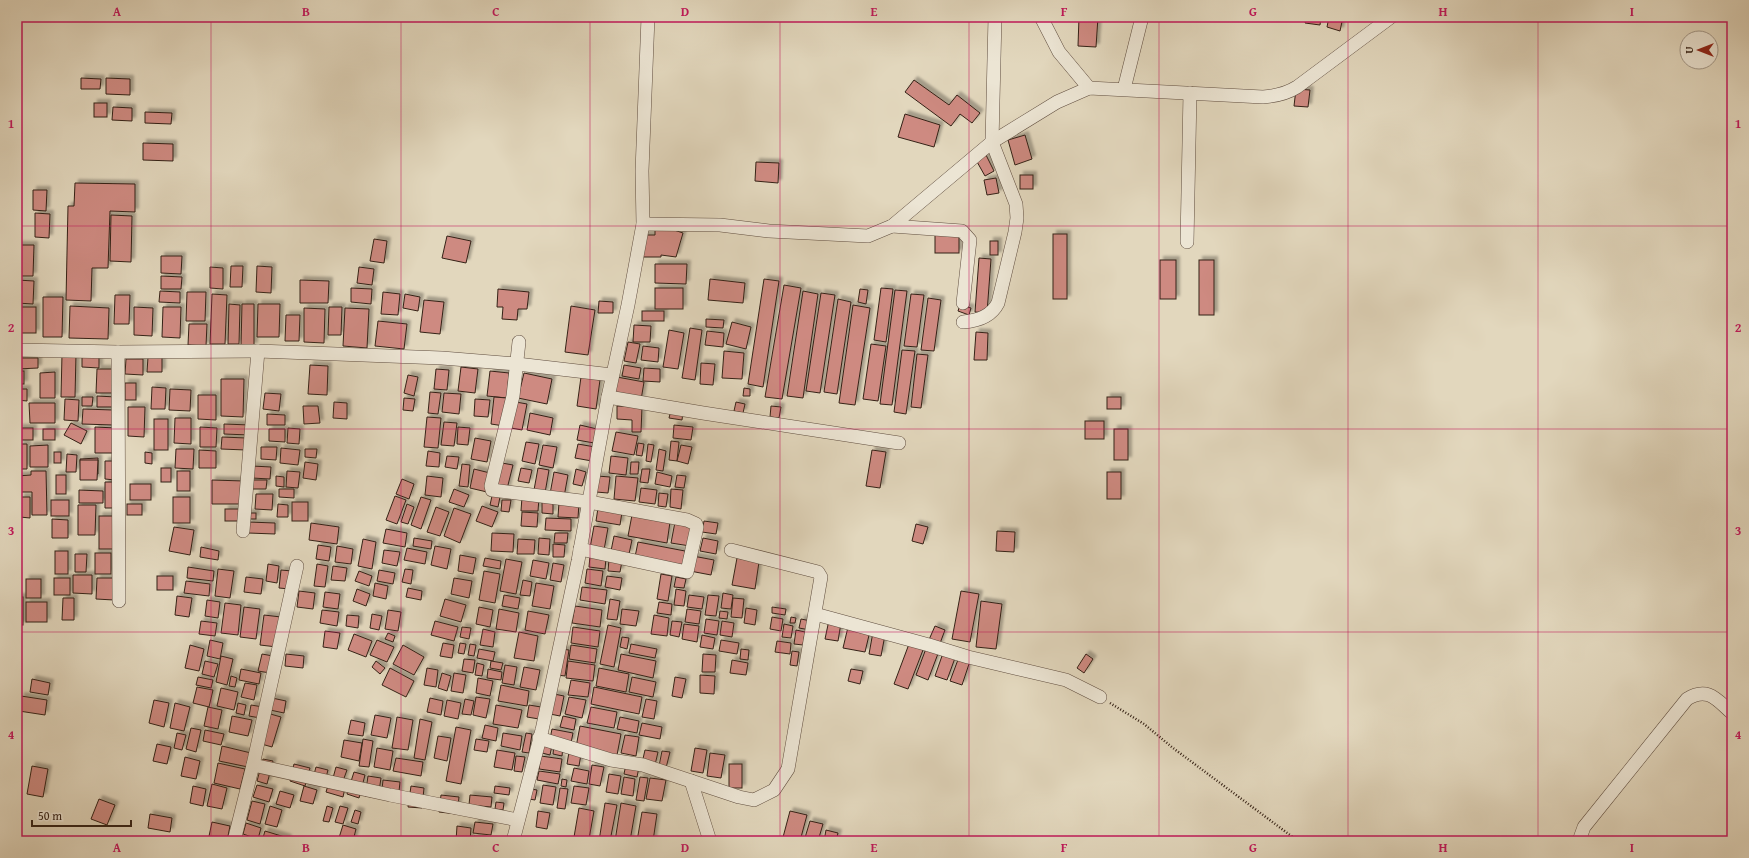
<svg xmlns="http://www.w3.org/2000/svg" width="1749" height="858" font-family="'Gentium Book Plus',serif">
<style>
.building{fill:#ce8a81;stroke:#342116;filter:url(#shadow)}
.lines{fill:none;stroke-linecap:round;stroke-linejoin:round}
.minor-casing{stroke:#604e40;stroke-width:14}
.path{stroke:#342116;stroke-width:2.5;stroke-dasharray:1 2;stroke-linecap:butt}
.minor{stroke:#ece5d4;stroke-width:13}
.grid{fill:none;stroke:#c2185b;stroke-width:1;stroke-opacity:0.55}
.neatline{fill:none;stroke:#c2185b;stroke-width:1.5}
.grid-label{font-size:13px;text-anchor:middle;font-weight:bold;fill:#c2185b}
</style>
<defs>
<filter id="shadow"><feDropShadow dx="3.5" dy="-3.5" stdDeviation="1" flood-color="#0004"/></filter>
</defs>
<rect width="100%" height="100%" fill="#e2d7bd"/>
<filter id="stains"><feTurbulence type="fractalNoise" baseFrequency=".005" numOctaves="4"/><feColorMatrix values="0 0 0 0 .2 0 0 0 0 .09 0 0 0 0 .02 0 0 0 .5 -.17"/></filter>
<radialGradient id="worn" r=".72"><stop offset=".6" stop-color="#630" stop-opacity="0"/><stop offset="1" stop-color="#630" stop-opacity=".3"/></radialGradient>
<!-- building -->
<g class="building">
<polygon points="1079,17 1098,17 1096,47 1078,46"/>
<polygon points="1307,17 1321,17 1320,25 1305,23"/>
<polygon points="1329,17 1343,17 1340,31 1327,27"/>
<polygon points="81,78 101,79 100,89 81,89"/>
<polygon points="106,78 130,79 130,95 106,94"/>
<polygon points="914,80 949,105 957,95 980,113 972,123 960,114 951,126 905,92"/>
<polygon points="1296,89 1310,90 1308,107 1294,106"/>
<rect x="94" y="103" width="13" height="14"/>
<polygon points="113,107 132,108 132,121 112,120"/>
<polygon points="145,112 172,113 171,124 145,123"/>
<polygon points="905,114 940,125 934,147 898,137"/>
<polygon points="1025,135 1032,159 1015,165 1008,140"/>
<polygon points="143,143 173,144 173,161 143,160"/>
<polygon points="986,155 994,171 985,176 976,160"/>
<polygon points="756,162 779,163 778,183 755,181"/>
<rect x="1020" y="175" width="13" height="14"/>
<polygon points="996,178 999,193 987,195 984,180"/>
<polygon points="75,183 135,184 135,212 110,211 108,268 92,268 91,301 66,300 68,206 74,206"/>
<polygon points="33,190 47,190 46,211 33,210"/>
<polygon points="35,213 50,214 49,238 35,237"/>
<polygon points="111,215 132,216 131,262 110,261"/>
<polygon points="671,229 683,233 676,257 661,255 661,257 643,257 644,235 655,235 655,230"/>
<rect x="935" y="233" width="24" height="20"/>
<rect x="1053" y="234" width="14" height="65"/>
<polygon points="447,236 471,241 466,263 442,258"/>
<polygon points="374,239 387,241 384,263 370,261"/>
<rect x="990" y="241" width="8" height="14"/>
<polygon points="17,245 34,245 33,276 17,276"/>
<polygon points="161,256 182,256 181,274 161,273"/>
<polygon points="979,258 991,259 987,313 975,312"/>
<rect x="1160" y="260" width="16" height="39"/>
<rect x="1199" y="260" width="15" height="55"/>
<polygon points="655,264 687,264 686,284 655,283"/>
<polygon points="231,266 243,266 242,287 230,287"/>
<polygon points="257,266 272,267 271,293 256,292"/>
<polygon points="210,267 223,268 223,289 210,288"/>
<polygon points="359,267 374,269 372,285 357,283"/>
<polygon points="161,276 182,277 181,289 161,289"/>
<polygon points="710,279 745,283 743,303 708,300"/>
<polygon points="764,279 779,281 763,387 748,384"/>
<polygon points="17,280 34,281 33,304 17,303"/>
<polygon points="300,280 329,281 328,303 300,303"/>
<polygon points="784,285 801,288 782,399 765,397"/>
<polygon points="351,288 372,289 371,304 351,302"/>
<rect x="655" y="288" width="28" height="21"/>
<polygon points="881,288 893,289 886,342 874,340"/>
<polygon points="498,289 529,292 527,309 518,309 517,320 502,319 503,307 497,307"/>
<polygon points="860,289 868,290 866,304 858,302"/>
<polygon points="895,290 907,291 892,405 880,404"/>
<polygon points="160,291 180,292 180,303 159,302"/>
<polygon points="803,291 818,294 803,398 787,396"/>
<polygon points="187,292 206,292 205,321 186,321"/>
<polygon points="383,292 400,294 398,315 381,314"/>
<polygon points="821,293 835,295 820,393 806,391"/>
<polygon points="212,294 227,295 225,344 210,344"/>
<polygon points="405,294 420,297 418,311 403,308"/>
<polygon points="911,294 924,295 917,347 904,346"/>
<polygon points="115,295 130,295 129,324 114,324"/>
<polygon points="43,297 63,297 62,337 43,337"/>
<polygon points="928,298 941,300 934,351 921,350"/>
<polygon points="838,299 851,302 837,394 824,392"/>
<polygon points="424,300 444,302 440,334 420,332"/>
<polygon points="599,301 613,302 613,313 598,313"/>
<polygon points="229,304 240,305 239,344 228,344"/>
<polygon points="242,304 254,304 254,346 241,346"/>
<polygon points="258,304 280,304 279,337 257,337"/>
<polygon points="853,305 870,308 855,405 839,403"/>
<polygon points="960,305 971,308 969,315 958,311"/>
<polygon points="70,306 109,308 108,339 69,338"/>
<polygon points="571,306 595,310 588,355 565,352"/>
<rect x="17" y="307" width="19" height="26"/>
<polygon points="134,307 153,308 152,336 134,335"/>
<polygon points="163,307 181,307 180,338 162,337"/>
<polygon points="329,307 342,307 341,335 328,335"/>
<polygon points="304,308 325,309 324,343 304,342"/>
<polygon points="345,308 369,309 367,348 343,346"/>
<rect x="642" y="311" width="22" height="10"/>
<polygon points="286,315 300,315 299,341 285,341"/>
<polygon points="706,319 724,320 723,328 706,327"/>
<polygon points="378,321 407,324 404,349 375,346"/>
<polygon points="732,322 751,327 746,349 726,344"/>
<polygon points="189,324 207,324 206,346 188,345"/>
<polygon points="634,325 651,326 650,342 633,342"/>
<polygon points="690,328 702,330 695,380 682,378"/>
<polygon points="669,330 684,333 678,369 663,367"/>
<polygon points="707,331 724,333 723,347 705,345"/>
<polygon points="976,332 988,333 987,360 974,360"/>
<polygon points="628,342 640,344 636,363 624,361"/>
<polygon points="871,344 886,346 878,401 863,399"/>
<polygon points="643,346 659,348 658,362 641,360"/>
<polygon points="902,350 915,351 906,414 894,412"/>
<polygon points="724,351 744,353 742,379 722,378"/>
<polygon points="62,354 76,354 75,397 61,397"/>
<polygon points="917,354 928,355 921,408 911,407"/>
<polygon points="82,355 99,356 99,368 82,367"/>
<polygon points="148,357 162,357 162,372 147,372"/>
<polygon points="17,358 38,358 38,368 17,369"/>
<polygon points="126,359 143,359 143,375 125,374"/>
<polygon points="701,363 715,364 713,385 700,384"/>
<polygon points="310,365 328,366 327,395 308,394"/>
<polygon points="624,365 641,368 639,379 622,376"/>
<polygon points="461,367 478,369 475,393 458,391"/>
<polygon points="644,368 660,369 660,382 643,381"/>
<polygon points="97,369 115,369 114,393 96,393"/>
<polygon points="436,369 449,370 447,390 434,389"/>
<rect x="17" y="371" width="7" height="13"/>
<polygon points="490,371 509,373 507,398 487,396"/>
<polygon points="55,372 55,398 40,398 40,373"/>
<polygon points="524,373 552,379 547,404 518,398"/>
<polygon points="408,375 418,377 414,396 404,393"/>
<polygon points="581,377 600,380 596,409 577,406"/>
<polygon points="617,377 644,382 641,400 614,396"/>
<polygon points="221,379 244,379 243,417 221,416"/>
<rect x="125" y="383" width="11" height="17"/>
<polygon points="152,387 166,388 165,409 151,409"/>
<polygon points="744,388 750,389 750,396 743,396"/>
<polygon points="17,389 27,389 27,401 17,400"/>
<polygon points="170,389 191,390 190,411 169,410"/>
<polygon points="430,392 441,393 438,414 428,413"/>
<polygon points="265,393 281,394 279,411 263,409"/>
<polygon points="444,393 461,394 459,414 442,412"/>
<polygon points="198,395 216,395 216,420 198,419"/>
<polygon points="97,396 116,397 116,407 97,407"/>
<polygon points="82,397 93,397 92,406 82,406"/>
<polygon points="494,397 507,398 504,426 491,424"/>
<rect x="1107" y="397" width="14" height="12"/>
<polygon points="404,398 415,399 413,411 403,410"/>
<polygon points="65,399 79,400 78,421 64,420"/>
<polygon points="475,399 490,400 488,417 474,416"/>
<polygon points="334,402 347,403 347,419 333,418"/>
<polygon points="516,402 527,404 522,430 511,428"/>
<polygon points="736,402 745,404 743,413 734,411"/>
<polygon points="29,403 55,403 55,423 30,423"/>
<polygon points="303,406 318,406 320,423 304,424"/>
<polygon points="617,406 642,407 641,432 632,432 632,420 617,419"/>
<polygon points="771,406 781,407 779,418 770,417"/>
<polygon points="128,407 145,407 144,437 128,436"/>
<polygon points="83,409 113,410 113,425 82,424"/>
<polygon points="671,410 683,412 682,420 669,418"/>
<polygon points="530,413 553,418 550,435 527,430"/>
<polygon points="267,414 285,415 285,425 267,425"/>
<polygon points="427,417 441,418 438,448 424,447"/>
<polygon points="175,418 191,418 191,444 174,443"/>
<rect x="154" y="419" width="14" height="31"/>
<rect x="1085" y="421" width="19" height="18"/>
<polygon points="444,422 457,423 454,446 441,445"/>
<polygon points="71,423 87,431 81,444 64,435"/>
<polygon points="224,424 250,425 250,435 224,434"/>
<polygon points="580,425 597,429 594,443 577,440"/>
<polygon points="674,425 693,427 691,440 673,438"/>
<polygon points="95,427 116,428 115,453 95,453"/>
<polygon points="200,427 217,428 216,447 200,447"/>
<polygon points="458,427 470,428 468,445 457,444"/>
<rect x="19" y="428" width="14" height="12"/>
<polygon points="288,428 300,429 299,444 287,443"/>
<rect x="43" y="429" width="12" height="11"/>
<polygon points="269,429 285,429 285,442 269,441"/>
<rect x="1114" y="429" width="14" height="31"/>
<polygon points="616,432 638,436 634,455 612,451"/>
<polygon points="222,437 246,438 246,450 221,449"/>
<polygon points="475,438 491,441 487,462 471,459"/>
<polygon points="671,441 679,442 677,461 669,460"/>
<polygon points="526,442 539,444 535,464 522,461"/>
<polygon points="638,443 644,444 642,456 636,455"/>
<polygon points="20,444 27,444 27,469 21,469"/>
<polygon points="578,444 595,447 592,461 575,458"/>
<polygon points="648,444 654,445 651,462 646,461"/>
<polygon points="48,445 48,467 30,467 30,446"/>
<polygon points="543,445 557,447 553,468 539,465"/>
<polygon points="681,445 692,447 688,464 677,461"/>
<polygon points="261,447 277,447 276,460 261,459"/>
<polygon points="281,448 300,450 298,465 280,463"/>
<polygon points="176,449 194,449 193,469 175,468"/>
<polygon points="305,449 317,449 316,458 305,457"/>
<polygon points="659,449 666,451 663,471 656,470"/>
<polygon points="199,450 216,451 216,468 199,468"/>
<polygon points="872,450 886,452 880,488 866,486"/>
<polygon points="428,451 440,453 439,467 426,466"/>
<rect x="54" y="452" width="7" height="11"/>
<polygon points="145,452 152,453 152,464 145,463"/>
<polygon points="67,454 77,455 76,472 66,472"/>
<polygon points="447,456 459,457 457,469 445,467"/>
<polygon points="611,456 628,458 626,475 609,473"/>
<polygon points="98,458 98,474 81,474 80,459"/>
<polygon points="80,460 98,460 97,480 80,480"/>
<polygon points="105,461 116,461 115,480 105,479"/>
<polygon points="305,462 318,464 316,480 303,478"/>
<polygon points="631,462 639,462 638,474 630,474"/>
<polygon points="502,463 513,465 507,489 497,487"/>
<polygon points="462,464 470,465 468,487 459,486"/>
<polygon points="252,466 271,467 270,479 252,478"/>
<rect x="161" y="468" width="10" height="14"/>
<polygon points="521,468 532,470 529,483 518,481"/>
<polygon points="538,468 549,470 545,493 534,490"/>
<polygon points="474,469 490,473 487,492 470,488"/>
<polygon points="576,469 586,472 582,486 573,484"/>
<polygon points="642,469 650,469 648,483 640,482"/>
<polygon points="31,471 46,471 47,515 32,515 32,492 18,492 17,476 31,475"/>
<rect x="177" y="471" width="13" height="20"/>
<polygon points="287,471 300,472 298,488 286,487"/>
<polygon points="554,472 568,475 564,497 550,494"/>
<polygon points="657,472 672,476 670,487 655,484"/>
<rect x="1107" y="472" width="14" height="27"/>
<rect x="56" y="475" width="10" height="19"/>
<polygon points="677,475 686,476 684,488 675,487"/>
<polygon points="276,476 284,477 284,487 276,486"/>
<polygon points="427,476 443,478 441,497 425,495"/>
<polygon points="597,476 610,477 608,493 596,492"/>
<polygon points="616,476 638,478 635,501 614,499"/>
<polygon points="402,479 414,484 409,499 396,494"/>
<polygon points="212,480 244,481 243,504 212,504"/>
<polygon points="250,480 267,480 266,489 249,489"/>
<polygon points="105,482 118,482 117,508 105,508"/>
<rect x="130" y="484" width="21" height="16"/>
<polygon points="641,488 657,490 655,504 639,502"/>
<polygon points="279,489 294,489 294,498 279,497"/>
<polygon points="454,489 469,495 464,507 449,502"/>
<polygon points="671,489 683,490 681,509 670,507"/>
<polygon points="79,490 103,491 103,503 79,503"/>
<polygon points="659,493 668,494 666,507 658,506"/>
<polygon points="256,494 273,494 272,510 255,509"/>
<polygon points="395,496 406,500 397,524 386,520"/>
<polygon points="492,496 500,497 498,507 490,505"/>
<polygon points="21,497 30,497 30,518 20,517"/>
<rect x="173" y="497" width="17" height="26"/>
<polygon points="421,497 431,500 421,529 411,525"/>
<polygon points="522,497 539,498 538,511 521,511"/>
<rect x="51" y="500" width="18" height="16"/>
<polygon points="502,500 511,500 509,512 501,511"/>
<polygon points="542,500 553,500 553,514 542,513"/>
<rect x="292" y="502" width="16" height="19"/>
<polygon points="559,502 579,503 578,518 558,517"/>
<rect x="127" y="504" width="15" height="11"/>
<polygon points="278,504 288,505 288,517 277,517"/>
<polygon points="407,504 414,507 408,524 401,522"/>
<polygon points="78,505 96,505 95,535 78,535"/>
<polygon points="482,506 498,512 492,527 476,521"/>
<polygon points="436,507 449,512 440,536 427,532"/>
<polygon points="454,508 471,514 460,543 444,536"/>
<polygon points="598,508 622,512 620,525 596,521"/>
<rect x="225" y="509" width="14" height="12"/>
<polygon points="522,512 538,513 537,527 521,526"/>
<rect x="248" y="513" width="8" height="6"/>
<polygon points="632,515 670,522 667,543 628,536"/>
<rect x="99" y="516" width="18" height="33"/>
<polygon points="546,518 571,519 571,531 545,530"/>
<polygon points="52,519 68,520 68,538 52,538"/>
<polygon points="704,521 718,523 716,534 702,532"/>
<polygon points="248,522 275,523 275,534 248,533"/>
<polygon points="675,522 694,525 690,546 671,543"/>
<polygon points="311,523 339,527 337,544 309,540"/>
<polygon points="916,524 928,527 923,544 912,541"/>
<polygon points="594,526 608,528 604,550 590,548"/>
<polygon points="174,527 194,530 190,555 169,551"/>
<polygon points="386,529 407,533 405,547 383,543"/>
<polygon points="997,531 1015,532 1014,552 996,551"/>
<polygon points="492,533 514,534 513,552 491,551"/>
<polygon points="555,533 568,533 567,543 554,543"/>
<polygon points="614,536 632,540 629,554 611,551"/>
<polygon points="414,538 432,541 431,549 413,546"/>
<polygon points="539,538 550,539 549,555 538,554"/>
<polygon points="703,538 718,541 716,554 700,551"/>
<polygon points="363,539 376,542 372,569 358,566"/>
<polygon points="518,539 535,540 534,554 517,554"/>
<polygon points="638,542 685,551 683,565 635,557"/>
<polygon points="553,544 565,545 564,557 553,557"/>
<polygon points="318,545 331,547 329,561 316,559"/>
<polygon points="337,546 353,549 351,564 335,562"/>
<polygon points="435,546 451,549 447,569 431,565"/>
<polygon points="201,547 219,551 218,560 200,557"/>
<polygon points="407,548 427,552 425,564 404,560"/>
<polygon points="384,550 400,552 397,566 382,563"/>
<rect x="55" y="551" width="13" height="23"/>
<rect x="95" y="553" width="16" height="21"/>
<polygon points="75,554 87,554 86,572 75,572"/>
<polygon points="460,555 476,558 473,574 458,571"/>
<polygon points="590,556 606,558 605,569 589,567"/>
<polygon points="693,556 714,560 711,575 690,571"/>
<polygon points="485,558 501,561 500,569 483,566"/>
<polygon points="737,558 759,562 755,589 732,585"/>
<polygon points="506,559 522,562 516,594 500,591"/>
<polygon points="609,559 622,561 620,572 608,571"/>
<polygon points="533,560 549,563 546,579 530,576"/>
<polygon points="553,563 564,565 561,582 550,580"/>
<polygon points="268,564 279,566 277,583 266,581"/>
<polygon points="317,564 328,566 325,587 314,586"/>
<polygon points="333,566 347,568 345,581 331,580"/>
<polygon points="188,567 214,571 213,581 187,578"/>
<polygon points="218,569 234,571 230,598 215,596"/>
<polygon points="405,569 413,570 411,584 402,582"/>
<polygon points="587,569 603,571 601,586 585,583"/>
<polygon points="281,570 292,571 290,589 279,588"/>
<polygon points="379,570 395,573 393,584 377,581"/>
<polygon points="359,571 372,576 369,586 355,581"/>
<polygon points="484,571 500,574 495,603 479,600"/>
<polygon points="661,574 672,576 668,601 657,599"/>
<polygon points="73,575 92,575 92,594 73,593"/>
<rect x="157" y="576" width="16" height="14"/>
<polygon points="607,576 622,578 620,590 605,587"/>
<polygon points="246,577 263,579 261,594 244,592"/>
<polygon points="676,577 686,579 684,588 674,587"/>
<rect x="54" y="578" width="16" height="17"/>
<polygon points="97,578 114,578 114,600 96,599"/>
<polygon points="454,578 472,581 469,598 451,594"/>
<rect x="26" y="579" width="15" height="19"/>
<polygon points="523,580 532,582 530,596 520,595"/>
<polygon points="186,581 210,584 209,596 184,593"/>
<polygon points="375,583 388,586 386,599 373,596"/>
<polygon points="536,583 554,586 550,609 532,606"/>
<polygon points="582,587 607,590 605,604 580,600"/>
<polygon points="408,588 422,591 421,600 406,597"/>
<polygon points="357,589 370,594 366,606 353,601"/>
<polygon points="676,589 686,591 684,606 674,605"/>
<polygon points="299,591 315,593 313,609 297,607"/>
<polygon points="961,591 979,594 970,642 952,639"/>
<polygon points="325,592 340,594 338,609 323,607"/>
<polygon points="723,593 733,595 731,609 721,608"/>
<polygon points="504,595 520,598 518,609 502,606"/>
<polygon points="689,595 704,597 702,609 687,607"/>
<polygon points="708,595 719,596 716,616 705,615"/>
<polygon points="177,596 192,598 189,617 175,615"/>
<rect x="17" y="597" width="6" height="28"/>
<polygon points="63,598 74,598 74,620 62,620"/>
<polygon points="733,598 744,599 742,618 731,617"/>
<polygon points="445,599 466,605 461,622 440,616"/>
<polygon points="610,599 620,601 617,620 607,619"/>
<polygon points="207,600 220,602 218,618 205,616"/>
<polygon points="981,601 1002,604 996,649 976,647"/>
<rect x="26" y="602" width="21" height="20"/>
<polygon points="659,602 672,604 671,615 657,613"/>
<polygon points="225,603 241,605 238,635 221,633"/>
<polygon points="575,606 602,610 600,627 572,623"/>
<polygon points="244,607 260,609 256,639 240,637"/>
<polygon points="479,607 493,610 490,627 476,624"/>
<polygon points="772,607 786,609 785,615 772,613"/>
<polygon points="746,608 757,610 755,625 744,623"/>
<polygon points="499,609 519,613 516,632 496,629"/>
<polygon points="622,609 639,611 636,626 620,624"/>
<polygon points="687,609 701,611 699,624 685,622"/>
<polygon points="322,610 339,612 337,626 320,623"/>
<polygon points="388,610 401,612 398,631 385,629"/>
<polygon points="528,611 549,615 545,634 525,630"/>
<polygon points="720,611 728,612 727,619 719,618"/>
<polygon points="372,614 382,616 379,630 370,628"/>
<polygon points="264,615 281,617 277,647 260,645"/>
<polygon points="347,615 359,616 358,628 346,626"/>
<polygon points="654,615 669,618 667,636 651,634"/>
<polygon points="772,617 783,619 781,631 770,629"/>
<polygon points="791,617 796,618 795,623 790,623"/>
<polygon points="706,619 719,621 717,635 704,633"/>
<polygon points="801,619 811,621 810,630 799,628"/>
<polygon points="829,620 841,623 838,641 825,639"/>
<polygon points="201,621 217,623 215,636 199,634"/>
<polygon points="435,621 458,627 454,641 431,635"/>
<polygon points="672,621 682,622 679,637 670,635"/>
<polygon points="722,621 734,623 732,637 720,635"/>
<polygon points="684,624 699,626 697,642 682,639"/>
<polygon points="784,624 793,626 791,638 782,637"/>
<polygon points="608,625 621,628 614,667 600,664"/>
<polygon points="935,626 945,630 939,646 928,642"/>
<polygon points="462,627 471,628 469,639 460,637"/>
<polygon points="573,627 600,631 598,647 571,643"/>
<polygon points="848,627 870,631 865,652 843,648"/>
<polygon points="483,629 495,632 493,647 480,645"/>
<polygon points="796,630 805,632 803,645 794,644"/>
<polygon points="325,631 340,633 337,649 323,647"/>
<polygon points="519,632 538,636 534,661 514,658"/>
<polygon points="873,632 885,635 881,656 869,654"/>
<polygon points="388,633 395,636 393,642 385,639"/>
<polygon points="354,634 372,641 366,657 348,650"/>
<polygon points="702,635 715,638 713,649 700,647"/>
<polygon points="622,637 629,638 627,649 620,647"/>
<polygon points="210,640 223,643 220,659 207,656"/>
<polygon points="377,640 394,647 387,662 370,655"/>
<polygon points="721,640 739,643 737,654 719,651"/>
<polygon points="777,641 791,643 790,654 775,652"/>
<polygon points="443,643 454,645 452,658 440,656"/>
<polygon points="460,643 466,644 464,654 458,653"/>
<polygon points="470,644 476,645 474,656 468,655"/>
<polygon points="631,644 657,649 655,658 629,653"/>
<polygon points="909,644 923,650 908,689 894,684"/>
<polygon points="190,645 204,649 199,671 185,668"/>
<polygon points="403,645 424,657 414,675 393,664"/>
<polygon points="571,645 597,649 595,663 569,659"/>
<polygon points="927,646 939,651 928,680 916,675"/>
<polygon points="479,649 495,652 493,661 477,658"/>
<polygon points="561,649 569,650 565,676 557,675"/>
<polygon points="741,649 749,650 748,660 740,659"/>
<polygon points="792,651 799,652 797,666 790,665"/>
<polygon points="943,653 955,658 947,680 935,676"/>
<polygon points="262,654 273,656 270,673 258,671"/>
<polygon points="286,654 304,656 303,668 285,666"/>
<polygon points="621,654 656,661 653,678 618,670"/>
<polygon points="703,654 716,655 715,672 702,672"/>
<polygon points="1086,654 1093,659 1084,673 1077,668"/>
<polygon points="221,656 233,659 227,685 216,682"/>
<polygon points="959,657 970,661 962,685 950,681"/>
<polygon points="464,659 475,660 473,673 462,671"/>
<polygon points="732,660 748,663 746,675 730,673"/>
<polygon points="205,661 218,664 214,677 202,674"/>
<polygon points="376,661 385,668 380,674 372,667"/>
<polygon points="491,661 503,663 501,670 490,668"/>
<polygon points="568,661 595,665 593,681 566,678"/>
<polygon points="477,663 484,665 482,676 475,675"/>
<polygon points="505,665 517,667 514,685 502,683"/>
<polygon points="524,667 540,670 536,690 520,687"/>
<polygon points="390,668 414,681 406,697 382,685"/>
<polygon points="427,668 438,670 436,687 424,685"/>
<polygon points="599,668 629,674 626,692 596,686"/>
<polygon points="241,669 261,673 259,684 239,680"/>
<polygon points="488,669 502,672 501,680 487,678"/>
<polygon points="851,669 863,671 860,684 848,681"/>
<polygon points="442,673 451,676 447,691 438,688"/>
<polygon points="454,673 466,675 463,693 451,691"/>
<polygon points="700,675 715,676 714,694 700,693"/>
<polygon points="231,676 237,678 235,687 229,686"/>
<polygon points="198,677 213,680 211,688 196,685"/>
<polygon points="632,677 656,682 653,697 629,692"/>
<polygon points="675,677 686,679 682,698 672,696"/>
<polygon points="478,678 493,681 490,696 476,693"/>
<polygon points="32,679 50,683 48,695 30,692"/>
<polygon points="571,680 590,683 588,697 568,695"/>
<polygon points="245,683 257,685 254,700 241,697"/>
<polygon points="501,685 529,691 527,706 498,701"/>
<polygon points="197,687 213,690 209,707 193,703"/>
<polygon points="594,687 642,697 639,714 591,704"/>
<polygon points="221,688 238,692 234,710 217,706"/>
<polygon points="554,694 564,696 560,716 550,714"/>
<polygon points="21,696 47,700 45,715 19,711"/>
<polygon points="476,697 490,699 486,718 473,715"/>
<polygon points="569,697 586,700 582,718 565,714"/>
<polygon points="272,698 286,701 284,713 270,710"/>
<polygon points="430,698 443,701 441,715 427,712"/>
<polygon points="465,699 474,701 471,715 462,714"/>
<polygon points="646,699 657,701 654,719 642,717"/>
<polygon points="154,700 169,703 164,727 149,723"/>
<polygon points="447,700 461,703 458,719 444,716"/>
<polygon points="175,703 190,707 184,731 170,728"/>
<polygon points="238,703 246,705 244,715 236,713"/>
<polygon points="251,705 263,707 260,718 249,716"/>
<polygon points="496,705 522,710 518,728 493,724"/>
<polygon points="529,705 541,707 539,719 527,717"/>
<polygon points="208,707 222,710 218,729 204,726"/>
<polygon points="591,707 617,712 614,728 587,723"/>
<polygon points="267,713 281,717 272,747 258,743"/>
<polygon points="375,715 391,718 387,738 371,735"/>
<polygon points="232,716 252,720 248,736 229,732"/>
<polygon points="563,716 576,719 574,730 560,727"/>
<polygon points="397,717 413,720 408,750 392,748"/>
<polygon points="620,717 639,721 637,733 617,729"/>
<polygon points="420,719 432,722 425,760 414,758"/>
<polygon points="351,720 365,723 363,736 348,734"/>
<polygon points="642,723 662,727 660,739 639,735"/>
<polygon points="485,725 498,728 496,741 482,738"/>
<polygon points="580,726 621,734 617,755 576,747"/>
<polygon points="456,727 471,730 461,784 446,781"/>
<polygon points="191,728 201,730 196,752 186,749"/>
<polygon points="552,729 573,733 571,743 550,739"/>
<polygon points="205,730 224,734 221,745 203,741"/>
<polygon points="177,733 186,735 182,750 174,748"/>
<polygon points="503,733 522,736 520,750 501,746"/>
<polygon points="526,733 532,734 529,753 522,752"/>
<polygon points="625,735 639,737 636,756 621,753"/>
<polygon points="438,736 451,738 447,761 434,758"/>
<polygon points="363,739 373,741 369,767 359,766"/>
<polygon points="476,739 489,741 487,752 474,750"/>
<polygon points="344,740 362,743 359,761 341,757"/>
<polygon points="544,743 552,745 550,755 542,753"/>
<polygon points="157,744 171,747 167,764 153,761"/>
<polygon points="554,745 563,747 562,756 553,754"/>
<polygon points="222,746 251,753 248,767 219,761"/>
<polygon points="377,748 393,751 390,770 374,767"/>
<polygon points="695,748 707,750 703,773 691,771"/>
<polygon points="497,750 515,753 512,770 494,767"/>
<polygon points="645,750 658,752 655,765 642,763"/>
<polygon points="662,751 670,752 666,768 659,766"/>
<polygon points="569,752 581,754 579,766 567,764"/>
<polygon points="710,753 725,755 721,778 707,776"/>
<polygon points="516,756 525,757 522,772 514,771"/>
<polygon points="541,756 562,759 560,772 539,769"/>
<polygon points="185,757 200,761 196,779 181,776"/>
<polygon points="396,758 423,762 421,776 393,771"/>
<polygon points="263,759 273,761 267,784 257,781"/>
<polygon points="218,763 245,769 240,789 214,783"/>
<polygon points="294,764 310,768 305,786 290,781"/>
<polygon points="626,764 639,767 637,777 624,774"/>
<rect x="729" y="764" width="13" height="24"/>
<polygon points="592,765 604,767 600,786 589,784"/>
<polygon points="32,766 48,769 43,797 27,794"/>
<polygon points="316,767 328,770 325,781 313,778"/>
<polygon points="336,767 347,770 343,781 333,778"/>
<polygon points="574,768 589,771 587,784 571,781"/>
<polygon points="539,771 560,774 558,784 537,780"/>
<polygon points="354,772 365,775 359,798 347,794"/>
<polygon points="609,774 621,776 618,794 606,792"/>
<polygon points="368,776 381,778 378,798 365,796"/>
<polygon points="624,777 635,779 633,796 621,794"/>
<polygon points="640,777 648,778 644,801 636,800"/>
<polygon points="650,778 666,780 662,801 646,799"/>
<polygon points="330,779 346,783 343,797 326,792"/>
<polygon points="562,779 567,780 566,787 561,786"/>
<polygon points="383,780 400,782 398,801 381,799"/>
<polygon points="212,784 227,788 222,809 207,806"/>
<polygon points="257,785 273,789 269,802 253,797"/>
<polygon points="543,785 556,787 553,805 540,803"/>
<polygon points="193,786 206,789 203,806 190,803"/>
<polygon points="304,786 317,790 313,804 300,801"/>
<polygon points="411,786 424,788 422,808 408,807"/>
<polygon points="495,786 510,788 509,795 494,793"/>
<polygon points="574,786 589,788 586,805 571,803"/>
<polygon points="560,788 568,789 565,809 557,808"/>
<polygon points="531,789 537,790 535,800 529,799"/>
<polygon points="280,791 294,795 290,808 276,804"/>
<polygon points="441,795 459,797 457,814 439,812"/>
<polygon points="470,795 492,797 491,807 469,805"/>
<polygon points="99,799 115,805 107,825 91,819"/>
<polygon points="252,801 265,804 260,824 247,820"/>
<polygon points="496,802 504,803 503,810 495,809"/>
<polygon points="605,803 617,805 610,841 599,841"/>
<polygon points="621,803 636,806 630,841 615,841"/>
<polygon points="270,806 282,810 277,827 265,824"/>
<polygon points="327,806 333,808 329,822 323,821"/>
<polygon points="340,806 348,808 343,824 335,822"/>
<polygon points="579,808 594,811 589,839 574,837"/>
<polygon points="355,810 361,812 358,824 351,822"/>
<polygon points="538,811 550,813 547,829 536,827"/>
<polygon points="790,811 807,815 800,841 782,841"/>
<polygon points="642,812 657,814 653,841 637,841"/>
<polygon points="150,814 172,818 170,832 148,828"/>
<polygon points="810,821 823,824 818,841 804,841"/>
<polygon points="212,822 230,826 227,841 208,841"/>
<polygon points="475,822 493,824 491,835 473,833"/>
<polygon points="246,823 261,828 258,839 243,834"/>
<polygon points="343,825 356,829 353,841 338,841"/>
<polygon points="457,826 471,828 470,841 456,841"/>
<polygon points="826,830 838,833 836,841 824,841"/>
<polygon points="265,831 288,838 287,841 262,841"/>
<polygon points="474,836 483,837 482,841 474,841"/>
</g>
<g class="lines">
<defs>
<g id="minor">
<polyline points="1041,17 1059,52 1089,88"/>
<polyline points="1124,89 1142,17"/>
<path d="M643 224 720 225 769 231 868 236 892 226 992 142 1057 102 1089 88 1263 97C1276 96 1286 94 1297 87L1391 17"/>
<polyline points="892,226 962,231 970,240 963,303"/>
<polyline points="1187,242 1190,93"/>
<path d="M963 322C977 321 991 317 998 303L1015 232 1017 218 1016 204 992 142 995 17"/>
<polyline points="519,342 513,396 491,486 492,490 589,502 687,520 696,524 697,527 687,572 580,549"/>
<polyline points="17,350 118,352 258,351 442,358 517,364 612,375"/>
<polyline points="118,352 119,601"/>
<polyline points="608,397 703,413 899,443"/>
<polyline points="243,531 258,351"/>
<polyline points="815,614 929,645 968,657 1066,680 1100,697"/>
<polyline points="539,738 611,760 643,765 739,797 754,800 774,790 788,769 821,577 818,572 731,550"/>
<polyline points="253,765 390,795 518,820"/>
<polyline points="691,781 710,841"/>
<polyline points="234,841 253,765 297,566"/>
<polyline points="513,841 542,730 578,561 608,397 628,305 643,224 642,171 648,17"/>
<path d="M1579 841 1584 827 1687 699C1708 686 1717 700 1732 713"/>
</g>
</defs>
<!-- minor casing -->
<use href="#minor" class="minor-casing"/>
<!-- path -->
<polyline class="path" points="1110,703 1144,724 1173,748 1298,841"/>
<!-- minor -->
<use href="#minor" class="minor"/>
</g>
<!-- grid -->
<path class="grid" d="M211 17V841M401 17V841M590 17V841M780 17V841M969 17V841M1159 17V841M1348 17V841M1538 17V841M17 226H1732M17 429H1732M17 632H1732"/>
<!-- margin -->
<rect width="1749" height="858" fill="none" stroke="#e2d7bd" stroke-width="44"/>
<!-- north arrow -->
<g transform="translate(1699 50) rotate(270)"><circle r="19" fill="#ece5d4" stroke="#a29788"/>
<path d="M0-3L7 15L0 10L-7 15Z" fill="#8f2418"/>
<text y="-6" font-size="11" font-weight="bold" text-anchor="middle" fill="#342116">U</text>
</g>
<!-- scale -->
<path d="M32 820v6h99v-6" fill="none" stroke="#342116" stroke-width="2"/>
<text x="38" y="820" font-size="12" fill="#342116" stroke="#ece5d4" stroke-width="3" paint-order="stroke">50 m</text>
<rect x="22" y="22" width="1705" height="814" class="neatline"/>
<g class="grid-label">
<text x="117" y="16">A</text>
<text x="306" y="16">B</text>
<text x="496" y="16">C</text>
<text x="685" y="16">D</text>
<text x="874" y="16">E</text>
<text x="1064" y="16">F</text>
<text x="1253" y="16">G</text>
<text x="1443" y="16">H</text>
<text x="1632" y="16">I</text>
<text x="11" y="128">1</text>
<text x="1738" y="128">1</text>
<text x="11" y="332">2</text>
<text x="1738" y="332">2</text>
<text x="11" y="535">3</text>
<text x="1738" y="535">3</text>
<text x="11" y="739">4</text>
<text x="1738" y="739">4</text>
<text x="117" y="852">A</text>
<text x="306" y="852">B</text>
<text x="496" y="852">C</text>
<text x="685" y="852">D</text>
<text x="874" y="852">E</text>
<text x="1064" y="852">F</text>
<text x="1253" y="852">G</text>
<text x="1443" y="852">H</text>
<text x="1632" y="852">I</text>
</g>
<rect width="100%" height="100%" filter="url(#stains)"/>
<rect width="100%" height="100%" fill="url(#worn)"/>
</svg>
